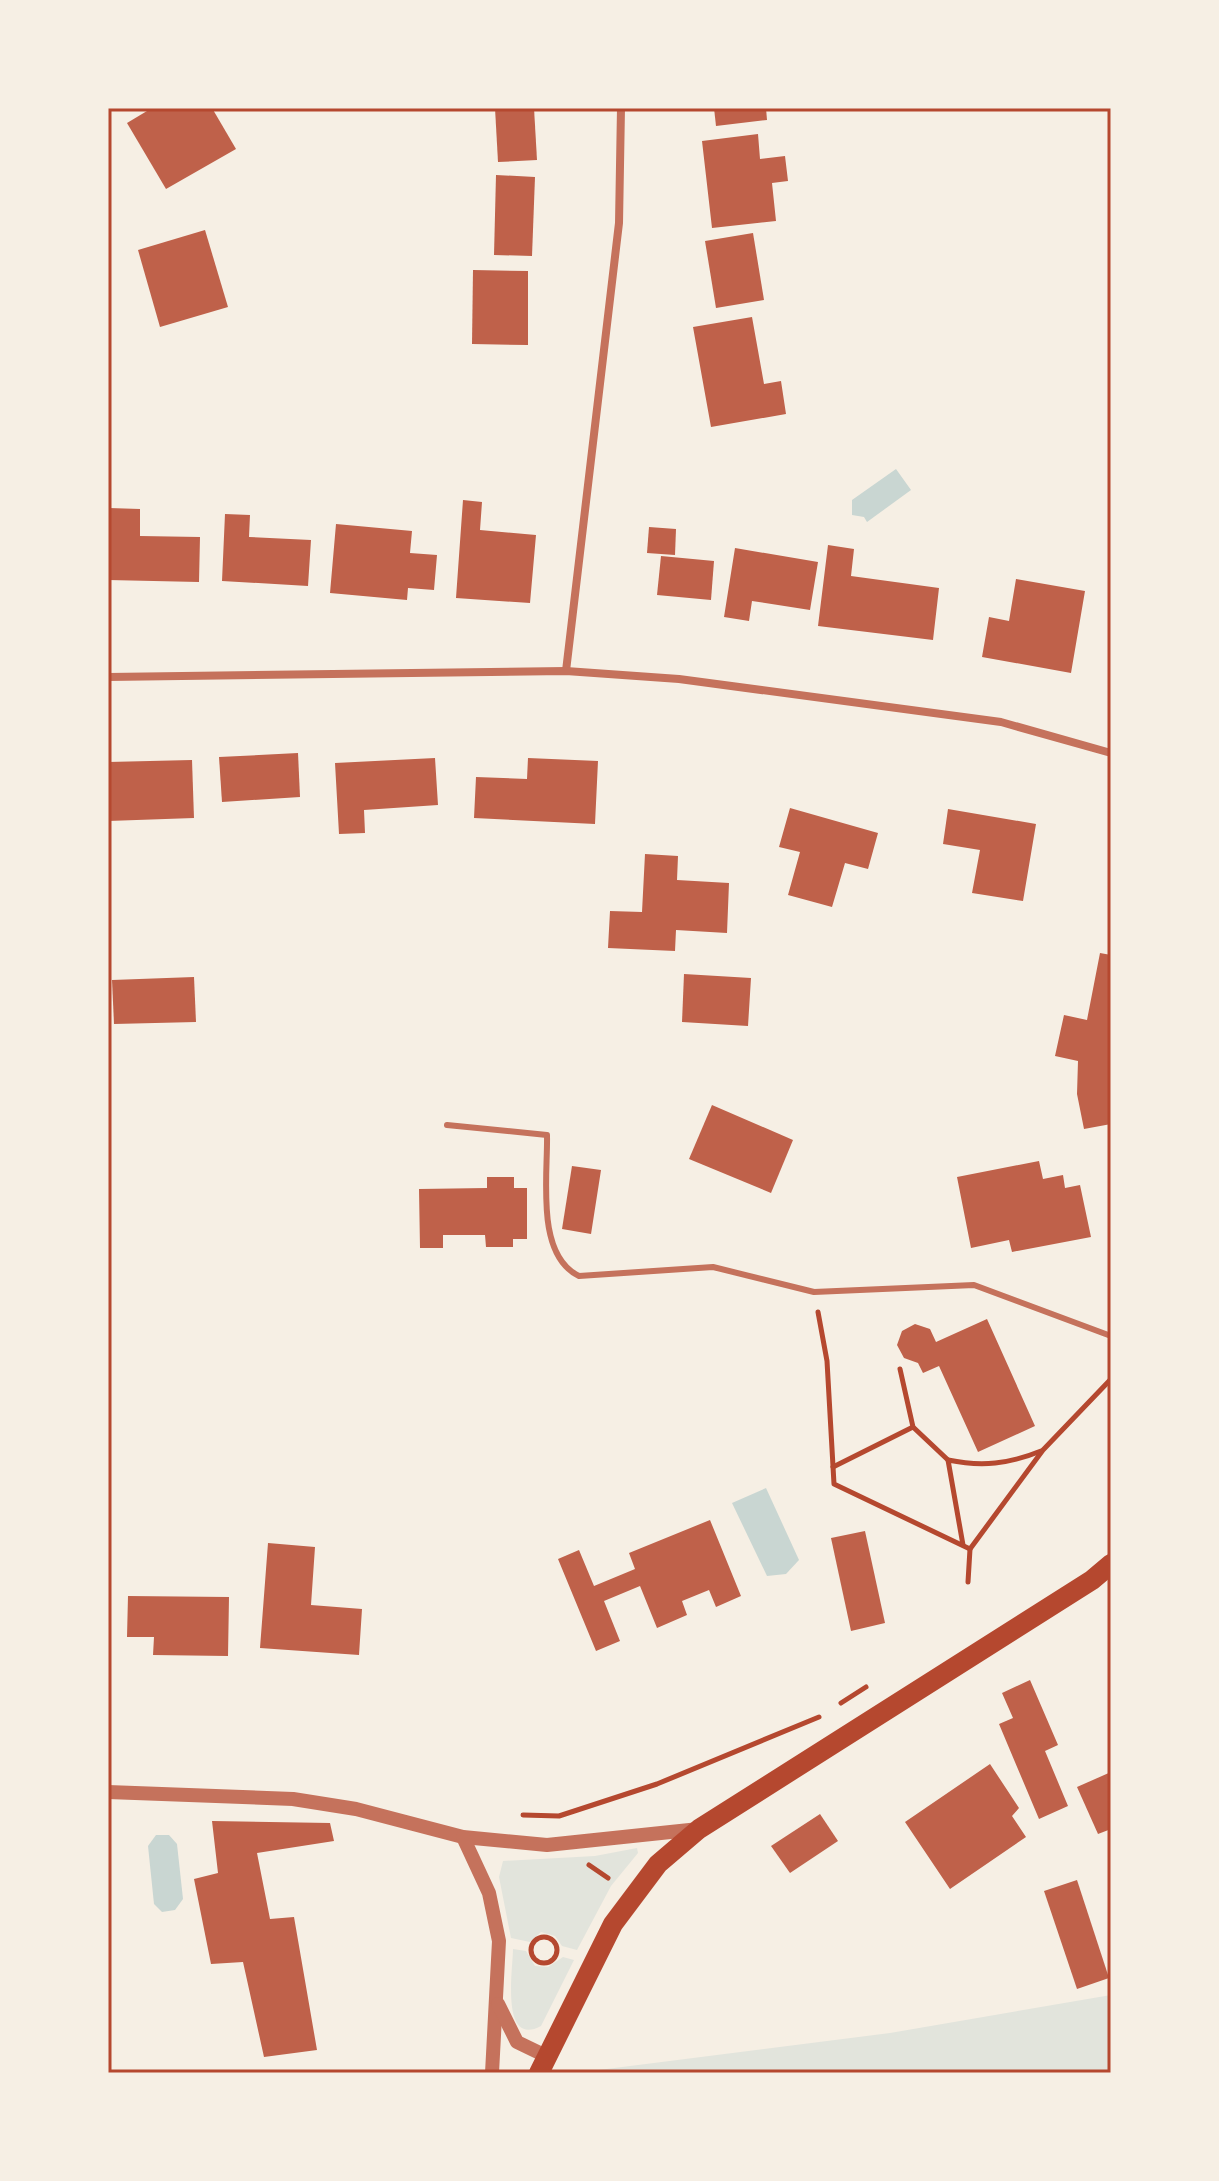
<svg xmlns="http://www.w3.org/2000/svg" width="1219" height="2181" font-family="'Nunito Sans',sans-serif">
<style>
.green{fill:#e2e4dc}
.water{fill:#c9d6d2}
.building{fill:#bf614a}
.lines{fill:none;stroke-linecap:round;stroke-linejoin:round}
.path{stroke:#b5482f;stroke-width:5}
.service{stroke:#c5725c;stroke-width:6}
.minor{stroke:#c5725c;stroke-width:8}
.tertiary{stroke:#c5725c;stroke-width:14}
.primary{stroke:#b5482f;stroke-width:20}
.neatline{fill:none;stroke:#b5482f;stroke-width:3}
</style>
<rect width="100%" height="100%" fill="#f6efe4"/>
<!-- green -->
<g class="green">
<polygon points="637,1848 638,1853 611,1886 577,1950 562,1946 555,1936 541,1932 530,1942 511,1938 499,1877 503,1861 595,1856"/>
<path d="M513 1949 526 1951 535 1966 548 1967 563 1957 574 1960 541 2026C500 2048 513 1969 513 1949Z"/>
<polygon points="1111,1995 1111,2073 575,2073 890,2033"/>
</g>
<!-- water -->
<g class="water">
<polygon points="896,469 911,490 867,522 864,517 852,515 852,500"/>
<polygon points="766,1488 799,1560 786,1574 767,1576 732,1503"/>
<polygon points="156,1835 169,1835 177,1844 183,1899 175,1910 162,1912 154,1904 148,1846"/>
</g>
<!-- building -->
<g class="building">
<polygon points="152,108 212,108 236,149 166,189 127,123"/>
<polygon points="495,108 534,108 537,160 498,162"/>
<polygon points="714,108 766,108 767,120 716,126"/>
<polygon points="758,134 760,159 785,156 788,181 772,183 776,221 712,228 702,141"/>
<polygon points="496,175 535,177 532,256 494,255"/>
<polygon points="205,230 228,307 160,327 138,250"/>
<polygon points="753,233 764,300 716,308 705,241"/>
<polygon points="473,270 528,271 528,345 472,344"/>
<polygon points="752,317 764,384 781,381 786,414 711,427 693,327"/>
<polygon points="463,500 482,502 480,530 536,535 530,603 456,598"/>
<polygon points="109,508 140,509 140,536 200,537 199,582 108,580"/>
<polygon points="225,514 250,515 249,537 311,540 308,586 222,581"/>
<polygon points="336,524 412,531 410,553 437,555 434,590 408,588 407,600 330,593"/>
<polygon points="649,527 676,529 675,555 647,553"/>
<polygon points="828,545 854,549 851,576 939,588 933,640 818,626"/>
<polygon points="735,548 818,562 810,610 752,601 749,621 724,617"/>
<polygon points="661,556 714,561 711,600 657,595"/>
<polygon points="1016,579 1085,591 1071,673 982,657 989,617 1009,621"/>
<polygon points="298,753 300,797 222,802 219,757"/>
<polygon points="435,758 438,805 364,810 365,833 339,834 335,763"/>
<polygon points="528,758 598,761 595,824 474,818 476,777 527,779"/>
<polygon points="192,760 194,818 108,821 108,762"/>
<polygon points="790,808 878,833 868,869 845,863 832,907 788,895 800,852 779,847"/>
<polygon points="948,809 1036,824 1023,901 972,893 980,850 943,844"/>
<polygon points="645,854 678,856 677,880 729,883 727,933 676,930 675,951 608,948 610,911 642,912"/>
<polygon points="1100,953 1111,955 1111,1124 1084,1129 1077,1094 1078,1061 1055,1056 1064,1015 1087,1020"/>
<polygon points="684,974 751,978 748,1026 682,1022"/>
<polygon points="194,977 196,1022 114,1024 112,980"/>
<polygon points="712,1105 793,1140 771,1193 689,1159"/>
<polygon points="1039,1161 1043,1179 1063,1175 1065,1188 1080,1185 1091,1237 1012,1252 1009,1240 971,1248 957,1177"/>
<polygon points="572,1166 601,1170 591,1234 562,1229"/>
<polygon points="487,1177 514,1177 514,1188 527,1188 527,1239 513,1239 513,1247 486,1247 485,1235 443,1235 443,1248 420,1248 419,1189 487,1188"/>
<polygon points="987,1319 1035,1426 978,1452 939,1366 923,1373 918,1363 904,1358 897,1345 902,1331 915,1324 930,1329 936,1342"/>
<polygon points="710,1520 741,1596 716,1607 709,1590 682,1601 687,1615 657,1628 640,1586 604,1601 620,1641 596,1651 558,1559 579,1550 594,1586 635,1569 629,1553"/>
<polygon points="865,1531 885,1623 851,1631 831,1538"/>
<polygon points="268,1543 315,1547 311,1605 362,1609 359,1655 260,1648"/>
<polygon points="128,1596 229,1597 228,1656 153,1655 154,1637 127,1637"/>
<polygon points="1030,1680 1058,1745 1045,1751 1068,1806 1039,1819 999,1724 1013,1718 1002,1693"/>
<polygon points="990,1764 1019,1808 1012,1816 1026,1837 950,1889 905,1822"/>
<polygon points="1111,1772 1111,1829 1098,1834 1077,1787"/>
<polygon points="820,1814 838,1841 790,1873 771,1846"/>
<polygon points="212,1821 330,1823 334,1841 257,1853 270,1919 294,1917 317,2050 264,2057 243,1962 211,1964 194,1879 218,1873"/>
<polygon points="1077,1880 1109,1978 1077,1989 1044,1891"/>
</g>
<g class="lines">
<!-- path -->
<g class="path">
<polyline points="818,1312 827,1361 834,1484 970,1549 1043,1450 1111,1379"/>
<polyline points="900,1369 913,1427 948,1460"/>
<polyline points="833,1467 913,1427"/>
<path d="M963 1545 948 1460C982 1467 1009 1464 1041 1451"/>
<polyline points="968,1582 970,1549"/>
<polyline points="841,1703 866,1687"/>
<polyline points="523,1815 559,1816 657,1784 819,1717"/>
<polyline points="589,1865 608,1878"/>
<circle cx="544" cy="1950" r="13"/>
</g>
<!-- service -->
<path class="service" d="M447 1125 547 1135C548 1175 535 1255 579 1276L713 1267 814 1292 974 1285 1111 1336"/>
<!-- minor -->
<g class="minor">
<polyline points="566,671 619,223 621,108"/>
<polyline points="108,677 566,671 679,679 1001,722 1111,753"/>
</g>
<!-- tertiary -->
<g class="tertiary">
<polyline points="108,1792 293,1799 356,1809 463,1837 547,1845 699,1829"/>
<polyline points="463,1837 489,1893 499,1941 492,2073"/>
<polyline points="498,2004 517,2042 546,2056"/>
</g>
<!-- primary -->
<polyline class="primary" points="539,2073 613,1924 658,1864 699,1829 1092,1580 1111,1564"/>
</g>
<!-- border -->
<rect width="1219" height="2181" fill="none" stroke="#f6efe4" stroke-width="220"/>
<rect x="110" y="110" width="999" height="1961" class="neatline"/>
</svg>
